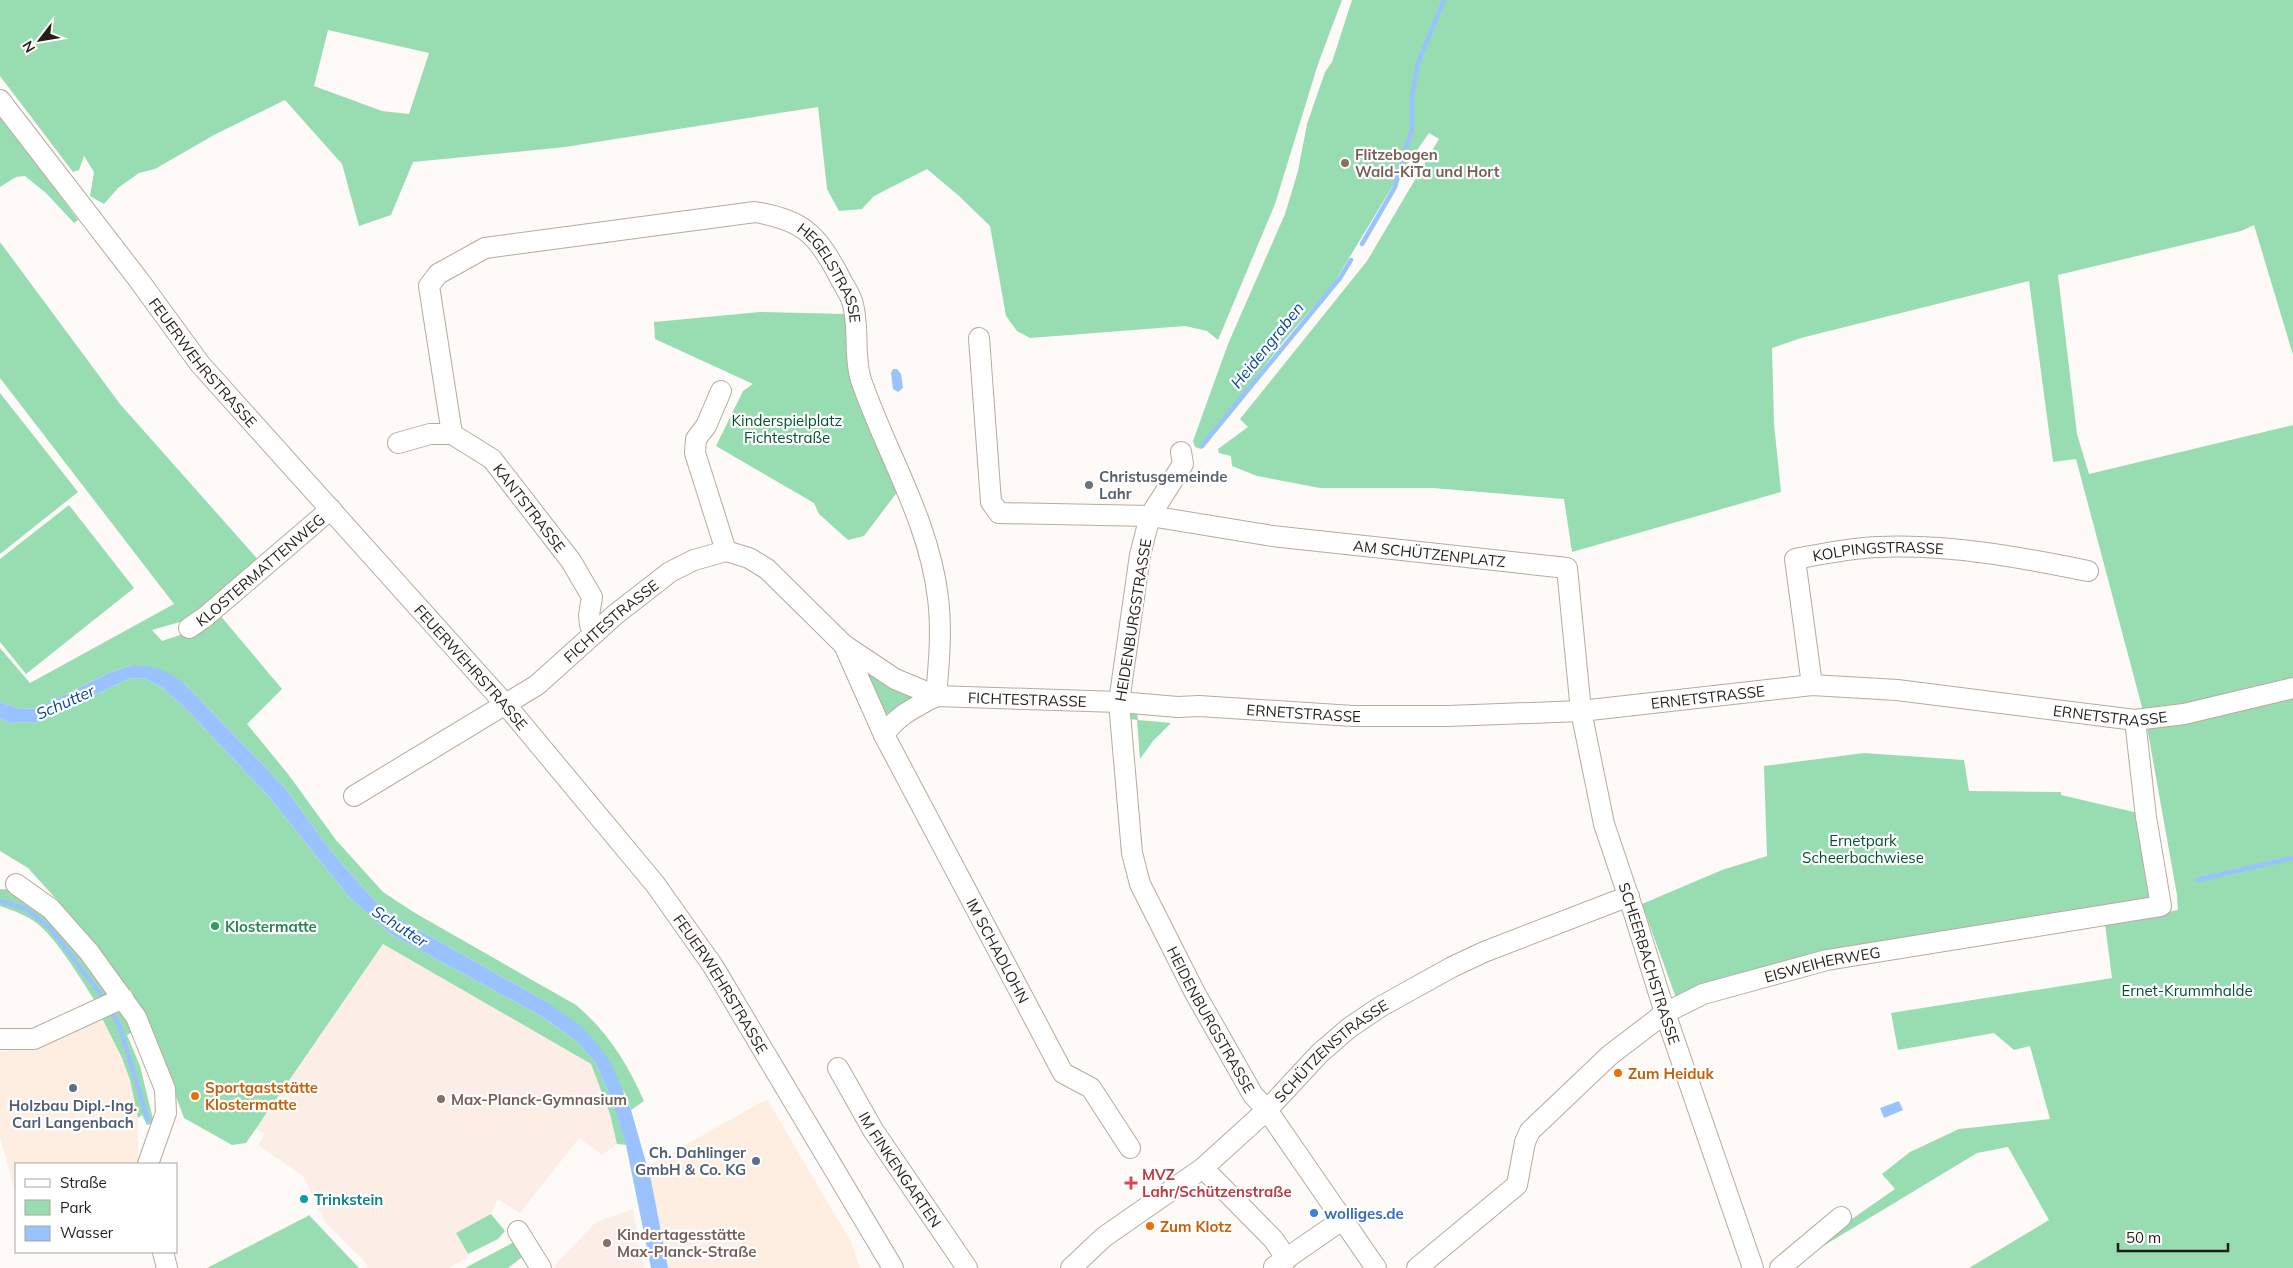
<svg xmlns="http://www.w3.org/2000/svg" width="2293" height="1268" font-family="Mulish,sans-serif">
<style>
.industrial{fill:#fdeee1}
.education{fill:#fcede7}
.green{fill:#98ddb2;fill-rule:evenodd}
.water{fill:#99c2ff}
.lines{fill:none;stroke-linecap:round;stroke-linejoin:round}
.stream{stroke:#99c2ff;stroke-width:4.5}
.minor-casing{stroke:#b9aa9b;stroke-width:22}
.minor{stroke:#fff;stroke-width:20}
.education-dot{fill:#8d6e63;stroke:#fff;stroke-width:2}
.worship-dot{fill:#6b7280;stroke:#fff;stroke-width:2}
.leisure-dot{fill:#2e9e5b;stroke:#fff;stroke-width:2}
.food-dot{fill:#e8710a;stroke:#fff;stroke-width:2}
.service-dot{fill:#5c6f8a;stroke:#fff;stroke-width:2}
.health-dot{fill:#e0444e;stroke:#fff;stroke-width:2}
.culture-dot{fill:#0f9aa8;stroke:#fff;stroke-width:2}
.shop-dot{fill:#3f7fe0;stroke:#fff;stroke-width:2}
.labels{text-anchor:middle;dominant-baseline:central;stroke-width:4.5;stroke-linejoin:round;paint-order:stroke}
.education-label{font-size:15px;font-weight:bold;fill:#785e54;stroke:#fff;text-anchor:start}
.street-label{font-size:15px;fill:#231e18;stroke:#fff}
.park-label{font-size:15px;fill:#03512f;stroke:#fff}
.worship-label{font-size:15px;font-weight:bold;fill:#5b616d;stroke:#fff;text-anchor:start}
.leisure-label{font-size:15px;font-weight:bold;fill:#27864d;stroke:#fff;text-anchor:start}
.food-label{font-size:15px;font-weight:bold;fill:#c56008;stroke:#fff;text-anchor:start}
.service-label{font-size:15px;font-weight:bold;fill:#4e5e75;stroke:#fff}
.health-label{font-size:15px;font-weight:bold;fill:#be3a42;stroke:#fff;text-anchor:start}
.culture-label{font-size:15px;font-weight:bold;fill:#0d838f;stroke:#fff;text-anchor:start}
.shop-label{font-size:15px;font-weight:bold;fill:#366cbe;stroke:#fff;text-anchor:start}
.water-label{font-size:16px;font-style:italic;fill:#04479c;stroke:#fff}
</style>
<rect width="100%" height="100%" fill="#fdfaf7"/>
<!-- industrial -->
<g class="industrial">
<polygon points="101,1016 122,1058 130,1080 138,1118 138,1164 16,1164 16,1195 0,1137 0,1052 14,1050 49,1038"/>
<polygon points="767,1099 851,1242 860,1268 668,1268 646,1165 653,1163"/>
</g>
<!-- education -->
<g class="education">
<polygon points="383,944 591,1064 610,1114 617,1144 602,1155 579,1138 520,1213 498,1199 491,1214 456,1233 469,1256 449,1268 368,1268 364,1261 325,1222 303,1176 258,1145 265,1134 254,1128 260,1124"/>
<polygon points="633,1209 644,1268 556,1268 555,1265 596,1222"/>
</g>
<!-- green -->
<g class="green">
<path d="M0 0H1342L1318 64 1275 204 1218 340 1207 331 1185 326 1030 338 1017 331 1006 316 990 226 959 196 927 169 874 196 862 209 839 211 827 189 818 107 565 147 413 162 391 215 359 226 342 164 285 100 214 135 155 169 139 173 118 188 104 204 90 196 94 172 84 156 79 170 73 172 0 76ZM328 30 429 53 409 114 382 111 314 86Z"/>
<polygon points="1352,0 2293,0 2293,355 2254,225 2241,231 2058,275 2077,434 2089,474 2293,425 2293,680 2181,709 2143,711 2076,459 2053,462 2029,281 1801,338 1772,348 1774,424 1781,492 1572,552 1564,499 1432,488 1320,488 1257,476 1232,466 1231,456 1219,453 1218,449 1248,427 1240,419 1367,261 1439,139 1429,133 1395,182 1334,283 1283,342 1201,449 1195,447 1193,441 1228,344 1285,214 1298,171 1307,124 1325,72 1332,62"/>
<polygon points="0,115 78,220 74,223 46,193 25,176 16,177 0,187"/>
<path d="M0 242 120 404 261 563 187 620 152 630 162 641 186 633 219 614 282 689 247 724 288 774 336 840 383 892 415 913 576 1005C608 1032 627 1063 644 1101L631 1110 625 1093 547 1002 382 909 330 850 286 789 184 683 132 665 111 672 38 708 21 709 0 702V648L30 683 174 604 0 378Z"/>
<polygon points="760,312 846,314 898,491 864,536 848,540 819,514 814,503 716,446 743,391 753,384 655,339 654,322"/>
<polygon points="0,393 78,492 0,554"/>
<polygon points="69,505 134,588 26,674 0,642 0,559"/>
<polygon points="869,673 914,699 883,716 866,678"/>
<polygon points="131,678 145,679 163,688 189,712 269,797 349,897 392,935 541,1016 576,1041 595,1062 612,1100 627,1145 617,1144 610,1114 591,1064 383,944 246,1143 232,1145 184,1118 152,1032 124,987 57,900 28,868 0,851 0,718 9,723 37,722"/>
<polygon points="2293,694 2293,1268 1969,1268 2049,1220 2008,1147 1977,1153 1800,1260 1849,1221 1895,1189 1882,1174 1910,1152 1959,1129 2050,1119 2030,1046 2014,1050 1994,1033 1898,1050 1891,1013 2112,978 2105,924 2178,910 2177,895 2147,727"/>
<polygon points="1131,712 1137,712 1138,720 1171,723 1153,741 1140,759 1137,720 1130,719"/>
<polygon points="1864,753 1964,760 1969,791 2061,792 2061,795 2138,813 2149,900 1830,950 1724,977 1676,998 1642,904 1722,870 1767,856 1764,766"/>
<path d="M0 889 13 890 39 904 114 996 97 1004C82 981 59 942 39 925 27 915 14 911 0 906Z"/>
<polygon points="123,1008 136,1030 127,1035 140,1066 154,1123 147,1125 142,1115 138,1118 130,1080 122,1058 101,1016"/>
<polygon points="491,1214 505,1231 498,1239 468,1254 456,1233"/>
<polygon points="309,1215 359,1268 207,1268 306,1217"/>
<polygon points="516,1241 525,1255 508,1268 465,1268"/>
</g>
<!-- water -->
<g class="water">
<polygon points="893,369 897,369 901,374 903,388 898,392 893,389 891,373"/>
<path d="M132 665C155 666 165 670 184 683L286 789 330 850 382 909 547 1002 582 1027 599 1046 611 1063 631 1110 651 1180 668 1268H651L626 1145 612 1100 595 1062 576 1041 541 1016 392 935 349 897 269 797 189 712 163 688 145 679 131 678 37 722 9 723 0 718V702L21 709 38 708 111 672Z"/>
<polygon points="1899,1101 1903,1110 1884,1118 1880,1108"/>
</g>
<g class="lines">
<!-- stream -->
<g class="stream">
<polyline points="1362,244 1395,187 1412,129 1412,97 1418,63 1444,0"/>
<polyline points="1202,446 1340,278 1351,260"/>
<polyline points="2197,880 2293,858"/>
<polyline points="0,901 25,908 51,929 105,1000"/>
<polyline points="110,1009 120,1028 148,1120"/>
</g>
<defs>
<g id="minor">
<path id="s1" d="M0 100 138 279 200 364 506 705 655 884 713 966 893 1268"/>
<path id="s2" d="M979 338 991 502 999 513 1150 516 1272 536 1567 568 1581 711 1604 824 1634 913 1665 1013 1753 1268"/>
<polyline points="721,391 706,426 696,439 695,453 726,551"/>
<path id="s3" d="M452 434 429 286 438 274 485 248 755 212C802 220 816 233 838 274 842 283 849 292 852 301 860 326 853 355 861 380 886 453 929 520 938 598 942 630 939 664 936 696 916 707 897 715 884 735L844 645"/>
<path id="s4" d="M398 443 430 434H452L492 459 571 561 592 597 589 615 590 625 595 633"/>
<path id="s5" d="M1181 452 1183 464 1150 516 1140 555 1119 702 1132 853 1140 884 1195 993 1253 1095 1267 1110 1376 1268"/>
<path id="s6" d="M189 628 205 617 331 509"/>
<path id="s7" d="M1812 685 1795 559C1822 554 1850 548 1878 547 1949 544 2019 557 2088 571"/>
<path id="s8" d="M884 735 1063 1073 1091 1088 1130 1148"/>
<path id="s9" d="M354 796 537 685 616 614 670 572 694 560 726 551 749 558 767 569 844 645 895 679 936 696 1119 702 1178 707 1199 706 1353 716H1448L1581 711 1812 685 1897 690 2135 720 2184 714 2293 688"/>
<polyline points="16,884 51,909 89,952 136,1017 165,1089 166,1113 148,1164"/>
<polyline points="0,1039 34,1039 123,998"/>
<path id="s10" d="M838 1068 873 1130 967 1268"/>
<polyline points="1203,1168 1273,1239 1287,1259"/>
<polyline points="518,1231 541,1268"/>
<polyline points="163,1252 167,1268"/>
<polyline points="1274,1267 1342,1220"/>
<path id="s11" d="M1071 1268 1104 1237 1203 1168 1267 1110 1320 1053 1349 1028 1380 1007 1452 967 1484 952 1629 896"/>
<path id="s12" d="M1417 1268 1517 1185 1525 1142 1530 1131 1610 1055 1665 1013 1703 994 1827 960 2161 906 2146 817 2135 720"/>
<polyline points="1780,1268 1841,1217"/>
</g>
</defs>
<!-- minor casing -->
<use href="#minor" class="minor-casing"/>
<!-- minor -->
<use href="#minor" class="minor"/>
</g>
<!-- markers -->
<g class="education-dot">
<circle cx="1345" cy="163" r="5"/>
<circle cx="441" cy="1099" r="5"/>
<circle cx="607" cy="1243" r="5"/>
</g>
<circle class="worship-dot" cx="1089" cy="485" r="5"/>
<circle class="leisure-dot" cx="215" cy="926" r="5"/>
<g class="food-dot">
<circle cx="1618" cy="1073" r="5"/>
<circle cx="195" cy="1096" r="5"/>
<circle cx="1150" cy="1226" r="5"/>
</g>
<g class="service-dot">
<circle cx="73" cy="1088" r="5"/>
<circle cx="756" cy="1161" r="5"/>
</g>
<path class="health-dot" d="M1128.5 1175.5h5v5h5v5h-5v5h-5v-5h-5v-5h5z"/>
<circle class="culture-dot" cx="304" cy="1199" r="5"/>
<circle class="shop-dot" cx="1314" cy="1213" r="5"/>
<g class="labels">
<!-- education labels -->
<g class="education-label">
<text x="1355" y="154">Flitzebogen<tspan x="1355" dy="17">Wald-KiTa und Hort</tspan></text>
<text x="451" y="1099">Max-Planck-Gymnasium</text>
<text x="617" y="1234">Kindertagesstätte<tspan x="617" dy="17">Max-Planck-Straße</tspan></text>
</g>
<!-- street labels -->
<g class="street-label">
<text stroke="none"><textPath href="#s3" startOffset="595">HEGELSTRASSE</textPath></text>
<text stroke="none"><textPath href="#s1" startOffset="332">FEUERWEHRSTRASSE</textPath></text>
<text stroke="none"><textPath href="#s4" startOffset="164">KANTSTRASSE</textPath></text>
<text stroke="none"><textPath href="#s2" startOffset="611">AM SCHÜTZENPLATZ</textPath></text>
<text stroke="none"><textPath href="#s7" startOffset="211">KOLPINGSTRASSE</textPath></text>
<text stroke="none"><textPath href="#s6" startOffset="92">KLOSTERMATTENWEG</textPath></text>
<text transform="translate(1133 620) rotate(-81)">HEIDENBURGSTRASSE</text>
<text stroke="none"><textPath href="#s9" startOffset="312">FICHTESTRASSE</textPath></text>
<text stroke="none"><textPath href="#s1" startOffset="738">FEUERWEHRSTRASSE</textPath></text>
<text stroke="none"><textPath href="#s9" startOffset="1481">ERNETSTRASSE</textPath></text>
<text stroke="none"><textPath href="#s9" startOffset="799">FICHTESTRASSE</textPath></text>
<text stroke="none"><textPath href="#s9" startOffset="1076">ERNETSTRASSE</textPath></text>
<text stroke="none"><textPath href="#s9" startOffset="1886">ERNETSTRASSE</textPath></text>
<text stroke="none"><textPath href="#s8" startOffset="244">IM SCHADLOHN</textPath></text>
<text stroke="none"><textPath href="#s2" startOffset="1155">SCHEERBACHSTRASSE</textPath></text>
<text stroke="none"><textPath href="#s12" startOffset="531">EISWEIHERWEG</textPath></text>
<text stroke="none"><textPath href="#s1" startOffset="1142">FEUERWEHRSTRASSE</textPath></text>
<text stroke="none"><textPath href="#s5" startOffset="599">HEIDENBURGSTRASSE</textPath></text>
<text stroke="none"><textPath href="#s11" startOffset="340">SCHÜTZENSTRASSE</textPath></text>
<text stroke="none"><textPath href="#s10" startOffset="119">IM FINKENGARTEN</textPath></text>
</g>
<!-- park labels -->
<g class="park-label">
<text x="787" y="420">Kinderspielplatz<tspan x="787" dy="17">Fichtestraße</tspan></text>
<text x="1863" y="840">Ernetpark<tspan x="1863" dy="17">Scheerbachwiese</tspan></text>
<text x="2187" y="990">Ernet-Krummhalde</text>
</g>
<!-- worship labels -->
<g class="worship-label">
<text x="1099" y="476">Christusgemeinde<tspan x="1099" dy="17">Lahr</tspan></text>
</g>
<!-- leisure labels -->
<g class="leisure-label">
<text x="225" y="926">Klostermatte</text>
</g>
<!-- food labels -->
<g class="food-label">
<text x="1628" y="1073">Zum Heiduk</text>
<text x="205" y="1087">Sportgaststätte<tspan x="205" dy="17">Klostermatte</tspan></text>
<text x="1160" y="1226">Zum Klotz</text>
</g>
<!-- service labels -->
<g class="service-label">
<text x="73" y="1105">Holzbau Dipl.-Ing.<tspan x="73" dy="17">Carl Langenbach</tspan></text>
<text x="746" y="1152" text-anchor="end">Ch. Dahlinger<tspan x="746" dy="17">GmbH &amp; Co. KG</tspan></text>
</g>
<!-- health labels -->
<g class="health-label">
<text x="1142" y="1174">MVZ<tspan x="1142" dy="17">Lahr/Schützenstraße</tspan></text>
</g>
<!-- culture labels -->
<g class="culture-label">
<text x="314" y="1199">Trinkstein</text>
</g>
<!-- shop labels -->
<g class="shop-label">
<text x="1324" y="1213">wolliges.de</text>
</g>
<!-- water labels -->
<g class="water-label">
<text transform="translate(1267 345) rotate(-51)">Heidengraben</text>
<text transform="translate(65 702) rotate(-24)">Schutter</text>
<text transform="translate(400 926) rotate(33)">Schutter</text>
</g>
</g>
<!-- legend -->
<rect x="15" y="1163" width="162" height="90" fill="#ffffff" stroke="#a7a5a3"/>
<rect x="25" y="1179" width="25" height="8" fill="#ffffff" stroke="#a7a5a3"/>
<text x="60" y="1188" font-size="15" fill="#231e18">Straße</text>
<rect x="25" y="1200" width="25" height="15" fill="#98ddb2" stroke="#a7a5a3"/>
<text x="60" y="1213" font-size="15" fill="#231e18">Park</text>
<rect x="25" y="1226" width="25" height="15" fill="#99c2ff" stroke="#a7a5a3"/>
<text x="60" y="1238" font-size="15" fill="#231e18">Wasser</text>
<!-- north arrow -->
<g transform="translate(40 40) rotate(239)" stroke="#ffffff" stroke-width="4" paint-order="stroke">
<path d="M0-4L9 19L0 12L-9 19Z" fill="#231e18"/>
<text y="-8" font-size="14" font-weight="bold" text-anchor="middle" fill="#231e18">N</text>
</g>
<!-- scale -->
<path d="M2118 1243v8h110v-8" fill="none" stroke="#231e18" stroke-width="2.5"/>
<text x="2126" y="1243" font-size="15" fill="#231e18" stroke="#ffffff" stroke-width="4" paint-order="stroke">50 m</text>
</svg>
